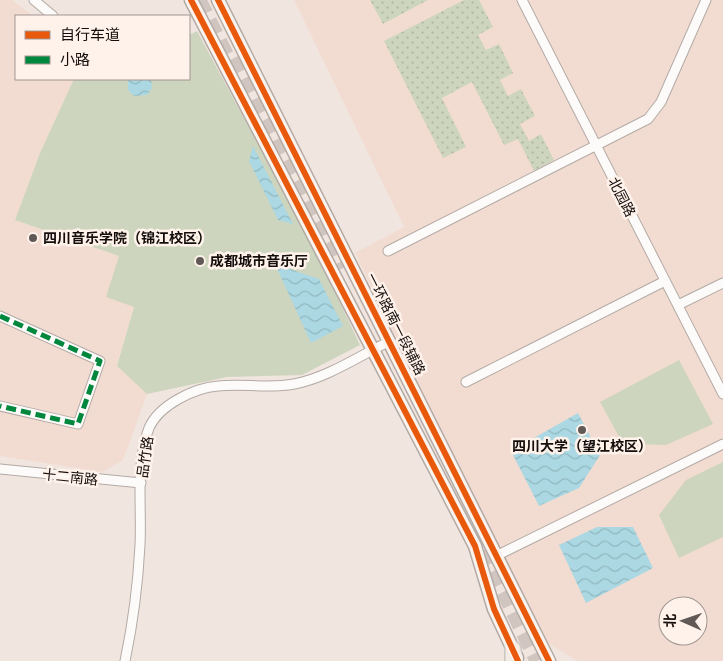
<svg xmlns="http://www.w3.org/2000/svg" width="723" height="661" font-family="Raleway,'Noto Sans SC',sans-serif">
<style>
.built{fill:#f2dcd1;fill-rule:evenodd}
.grass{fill:url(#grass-dots)}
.green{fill:#ced5be}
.water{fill:url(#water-waves)}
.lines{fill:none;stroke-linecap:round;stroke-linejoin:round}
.primary-tunnel{stroke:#d0c5bf;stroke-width:15;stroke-dasharray:15 8;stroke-linecap:butt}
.street-casing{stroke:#b3aaa5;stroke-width:11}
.secondary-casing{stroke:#b3aaa5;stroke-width:15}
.primary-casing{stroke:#cbc5c3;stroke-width:18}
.street{stroke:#fdfbfa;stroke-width:9}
.secondary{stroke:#f7f3ef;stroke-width:12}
.primary{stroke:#f1ebe3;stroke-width:15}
.quiet{stroke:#00873e;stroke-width:5;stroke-dasharray:10 5;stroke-linecap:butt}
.cycleway-casing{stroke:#fff2eb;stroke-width:9}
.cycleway{stroke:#e8590c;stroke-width:6}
.poi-dot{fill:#615955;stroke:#fff2eb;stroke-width:2}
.labels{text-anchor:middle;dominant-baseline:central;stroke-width:5;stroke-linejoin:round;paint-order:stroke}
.street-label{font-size:14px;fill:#140d0a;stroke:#fff2eb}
.poi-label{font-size:14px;font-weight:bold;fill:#140d0a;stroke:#fff2eb;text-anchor:start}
</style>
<defs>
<pattern id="grass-dots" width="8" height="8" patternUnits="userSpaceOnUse" patternTransform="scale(1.25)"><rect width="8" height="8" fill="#ced5be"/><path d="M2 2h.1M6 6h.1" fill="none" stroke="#b0b6a2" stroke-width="1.8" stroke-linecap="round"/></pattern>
<pattern id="water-waves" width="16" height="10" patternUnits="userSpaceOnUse" patternTransform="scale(1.25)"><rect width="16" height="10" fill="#abd8e2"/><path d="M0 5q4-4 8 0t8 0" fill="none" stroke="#92b8c1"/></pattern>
</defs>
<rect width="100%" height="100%" fill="#f1e5df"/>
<!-- built -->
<g class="built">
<polygon points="0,0 12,0 33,16 16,16 16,79 74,79 40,153 15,220 119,256 134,306 117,366 147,394 123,460 102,472 0,456"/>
<path d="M294 0H723V661H578L543 640 355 253 404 227ZM668 606H698V636H668Z"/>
</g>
<!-- grass -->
<g class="grass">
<polygon points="370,0 428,0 383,24"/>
<polygon points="464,0 479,0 493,27 478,35 486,50 499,44 513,73 500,80 508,96 521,89 535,116 520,124 529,141 541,134 554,160 534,171 518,139 504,145 472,82 442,98 466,147 443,158 384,41"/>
</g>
<!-- green -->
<g class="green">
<polygon points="197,31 317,254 360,345 302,375 227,377 147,394 117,366 134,307 106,297 119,256 15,220 40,153 74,79 189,79 189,35"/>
<polygon points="679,360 713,424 666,445 623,444 600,402"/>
<polygon points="723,462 723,537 679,558 659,515 686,480"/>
</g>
<!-- water -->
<g class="water">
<polygon points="128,79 151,79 152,88 147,95 134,96 128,90"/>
<polygon points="253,146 293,224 278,220 249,161"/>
<polygon points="275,264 319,279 343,326 311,343"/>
<polygon points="578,413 600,455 579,488 539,506 511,451"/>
<polygon points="597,527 633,527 653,568 586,603 559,545"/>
</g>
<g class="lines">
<!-- primary-tunnel -->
<g class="primary-tunnel">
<polyline points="199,0 235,72"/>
<polyline points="236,57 345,267"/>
<polyline points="473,530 537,661"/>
</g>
<defs>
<g id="street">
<polyline points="34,0 53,16"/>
<polyline points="522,0 723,394"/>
<polyline points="388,251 648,119 661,102 706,0"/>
<polyline points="678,305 723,283"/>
<polyline points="0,316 100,361 78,424 0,406"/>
<polyline points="466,382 665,281"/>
<polyline points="0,469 141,483"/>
<polyline points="498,555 723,444"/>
<path d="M125 661C133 623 138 584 140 545 142 507 135 464 149 428 159 405 194 388 218 386 243 383 268 389 294 384 327 378 359 356 390 341"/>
</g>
<g id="secondary">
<polyline points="191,0 475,546 494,609 517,658"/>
<polyline points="218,0 549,661"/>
</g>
<polyline id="primary" points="513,661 513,649"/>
</defs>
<!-- street casing -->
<use href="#street" class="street-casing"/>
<!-- secondary casing -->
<use href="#secondary" class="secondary-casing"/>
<!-- primary casing -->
<use href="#primary" class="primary-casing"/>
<!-- street -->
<use href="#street" class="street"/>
<!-- secondary -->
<use href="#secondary" class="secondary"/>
<!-- primary -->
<use href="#primary" class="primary"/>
<!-- quiet -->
<polyline class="quiet" points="0,316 100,361 78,424 0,406"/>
<defs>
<g id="cycleway">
<polyline points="191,0 475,546 494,609 518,661"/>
<polyline points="218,0 549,661"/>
</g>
</defs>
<!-- cycleway casing -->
<use href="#cycleway" class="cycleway-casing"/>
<!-- cycleway -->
<use href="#cycleway" class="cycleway"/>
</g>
<!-- markers -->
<g class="poi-dot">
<circle cx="33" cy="238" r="5"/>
<circle cx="200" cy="261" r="5"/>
<circle cx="582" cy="430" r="5"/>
</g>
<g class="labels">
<!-- street labels -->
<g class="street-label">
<text transform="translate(622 197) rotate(63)">北园路</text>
<text transform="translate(396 324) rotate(63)">一环路南一段辅路</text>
<text transform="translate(145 457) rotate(-82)">品竹路</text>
<text transform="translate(70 477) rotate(6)">十二南路</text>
</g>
<!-- poi labels -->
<g class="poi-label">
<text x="43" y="238">四川音乐学院（锦江校区）</text>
<text x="210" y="261">成都城市音乐厅</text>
<text x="582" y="446" text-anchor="middle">四川大学（望江校区）</text>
</g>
</g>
<!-- legend -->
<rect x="15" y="15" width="175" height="65" fill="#fff2eb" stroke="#a19691"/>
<rect x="25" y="31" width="25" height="8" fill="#e8590c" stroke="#a19691"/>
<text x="60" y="40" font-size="15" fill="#140d0a">自行车道</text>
<rect x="25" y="56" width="25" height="8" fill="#00873e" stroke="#a19691"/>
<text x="60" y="65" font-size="15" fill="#140d0a">小路</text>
<!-- north arrow -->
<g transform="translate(683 621) rotate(272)"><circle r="24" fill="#fff2eb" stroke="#a19691"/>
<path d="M0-4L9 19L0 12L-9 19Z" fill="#615955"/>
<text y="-8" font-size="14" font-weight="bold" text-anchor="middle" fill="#140d0a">北</text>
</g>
</svg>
